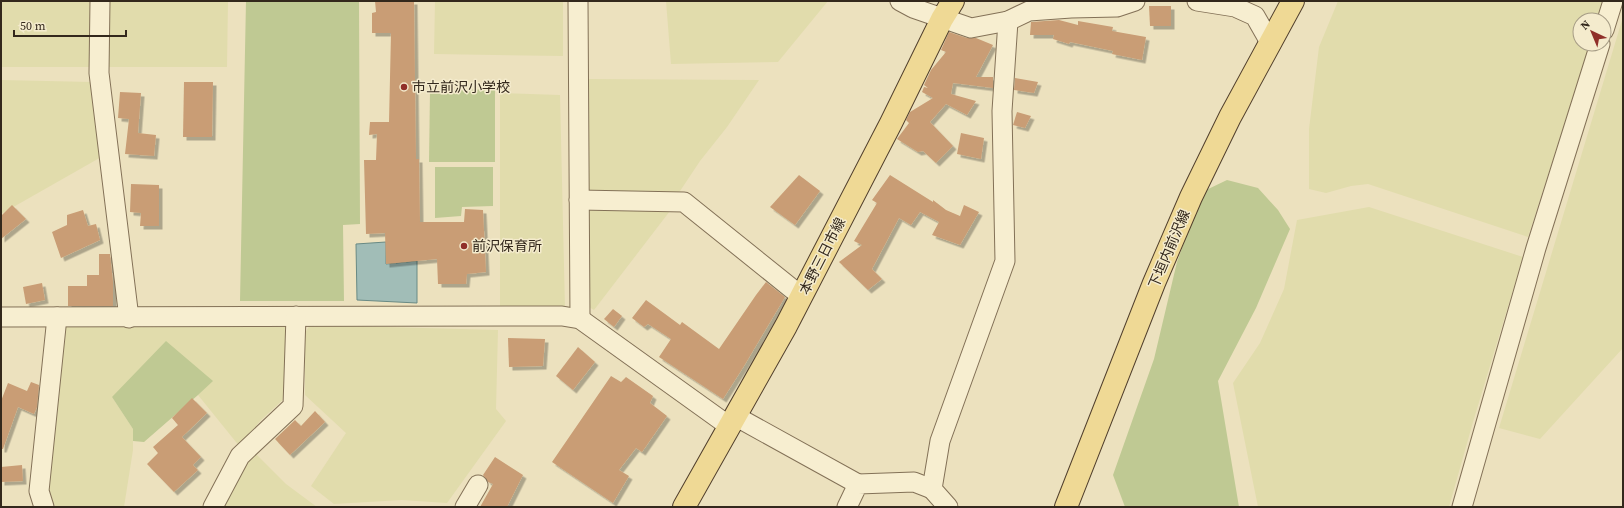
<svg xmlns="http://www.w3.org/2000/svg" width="1624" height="508" font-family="'Source Serif 4','Noto Sans JP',serif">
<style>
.farmland{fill:#e1dcac}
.green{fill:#bfc993}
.water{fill:#a1bdb7;stroke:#698a84}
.building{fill:#c99d75;filter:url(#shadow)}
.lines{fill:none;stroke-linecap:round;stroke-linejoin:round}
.minor-casing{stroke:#837157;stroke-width:21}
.major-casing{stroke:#513f2c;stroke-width:24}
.minor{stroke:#f7eed0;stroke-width:19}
.major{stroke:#efd995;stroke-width:22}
.poi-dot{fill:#902f29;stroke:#f4ebcd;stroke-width:1.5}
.labels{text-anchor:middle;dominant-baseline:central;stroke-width:3;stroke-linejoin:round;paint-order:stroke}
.poi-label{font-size:14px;fill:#33281c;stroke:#f4ebcd;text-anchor:start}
.street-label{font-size:14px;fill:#33281c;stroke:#f4ebcd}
</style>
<defs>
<filter id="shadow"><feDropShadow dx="3.5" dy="3.5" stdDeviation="0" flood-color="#0004"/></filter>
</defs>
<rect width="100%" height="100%" fill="#ece1be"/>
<!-- farmland -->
<g class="farmland">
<rect x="1" y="1" width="91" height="66"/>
<polygon points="108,1 228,1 227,67 107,67"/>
<polygon points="435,1 563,1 563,56 434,54"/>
<polygon points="666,1 828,1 778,62 671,64"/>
<polygon points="1338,1 1603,1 1597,20 1580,20 1580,44 1590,44 1528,237 1368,184 1351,186 1326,193 1309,189 1309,129 1319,47"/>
<polygon points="1623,17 1623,348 1540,439 1499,428"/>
<polygon points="587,79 759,80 727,127 700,161 678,194 587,193"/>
<polygon points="1,80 92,82 103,156 1,214"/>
<polygon points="500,93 560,95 565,309 500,311"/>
<polygon points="588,207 673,207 594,310 589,307"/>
<polygon points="1369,207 1523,257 1473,422 1449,507 1258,507 1233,383 1260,343 1284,289 1297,220"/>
<polygon points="63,325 289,326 287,396 260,421 240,447 198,395 212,381 112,397 133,429 133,450 124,507 56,507 48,496"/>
<polygon points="310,325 498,330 496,409 506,421 447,503 402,500 334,504 311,486 346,433 305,395 305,333"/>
<polygon points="255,453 286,484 317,507 223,507 244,464"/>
</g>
<!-- green -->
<g class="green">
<polygon points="246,1 359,1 360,224 343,225 344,301 240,301"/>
<polygon points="495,89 495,162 429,162 430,91"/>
<polygon points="435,167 493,167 493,206 462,207 461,216 435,218"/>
<polygon points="1227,180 1258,188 1278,210 1290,229 1256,308 1218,381 1239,507 1125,507 1113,475 1154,359 1177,262 1202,192"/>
<polygon points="166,341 213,381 198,395 144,442 133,441 133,429 112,397"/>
</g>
<!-- water -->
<polygon class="water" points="386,242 386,264 417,261 417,303 357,300 356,244"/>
<!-- building -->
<g class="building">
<polygon points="375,1 414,1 416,159 419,159 420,222 464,222 465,209 483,210 486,272 467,274 466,284 438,284 437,259 386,264 385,233 366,234 364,160 376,160 377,134 369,135 370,122 389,122 391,33 372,33 372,13 376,12"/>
<polygon points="1149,6 1171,6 1171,26 1150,26"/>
<polygon points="1059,20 1078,25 1078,21 1113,27 1112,31 1146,37 1142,60 1112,54 1113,51 1070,42 1069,44 1053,39 1054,35 1030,35 1031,22"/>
<polygon points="949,32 967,38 976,38 993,45 976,77 993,77 993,88 953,83 951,94 976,101 967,115 946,104 930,122 953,146 936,163 923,151 918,152 897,139 909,123 906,120 910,112 933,98 922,92 924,87 928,88 924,85 931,70 946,52 941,50"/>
<polygon points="1015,78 1038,82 1034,93 1014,90"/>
<polygon points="184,82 213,82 212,137 183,137"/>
<polygon points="120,92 141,93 138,133 156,135 154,156 125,154 129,119 118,118"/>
<polygon points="1017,112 1031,116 1025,128 1013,125"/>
<polygon points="961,133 984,138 981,159 957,154"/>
<polygon points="799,175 820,191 795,225 770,207"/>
<polygon points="890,175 933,202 933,200 946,210 960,216 964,205 979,212 960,245 932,235 939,222 920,212 911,225 899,218 872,269 882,279 868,290 839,262 862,245 854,241 877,203 872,200"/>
<polygon points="131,184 159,185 159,226 140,226 141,213 130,212"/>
<polygon points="12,205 26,219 1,239 1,216"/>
<polygon points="83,210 88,226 96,224 100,240 61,258 52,232 67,225 67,215"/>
<polygon points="99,254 110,254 113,282 113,306 68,306 68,286 87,286 87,275 99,275"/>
<polygon points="766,282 785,297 744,366 723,399 659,357 671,339 648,324 644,327 632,318 646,300 680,325 682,322 719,349 756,295"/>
<polygon points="42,283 45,300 26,304 23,287"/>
<polygon points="613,309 622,316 614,327 604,319"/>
<polygon points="508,338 545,339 543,366 509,367"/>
<polygon points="578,347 595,362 573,390 556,376"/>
<polygon points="611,376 621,382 626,377 653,396 650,403 667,416 642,452 636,448 619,470 629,476 613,503 552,462"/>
<polygon points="31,382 39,385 37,407 34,414 18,407 3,449 1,449 1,401 8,383 27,391"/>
<polygon points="192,398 207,413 182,437 201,457 193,465 198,470 174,492 147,464 158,453 153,447 178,425 172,418"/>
<polygon points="315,411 325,422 290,455 275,439 295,420 301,426"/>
<polygon points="495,457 523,475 507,507 480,507 493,484 488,482 483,475"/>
<polygon points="22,465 23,481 1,482 1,467"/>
</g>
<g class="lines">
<defs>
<g id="minor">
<polyline points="100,1 99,73 129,318"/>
<polyline points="578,1 580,319"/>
<polyline points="900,1 913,8 971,28 1008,21 1029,11 1071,8 1117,7 1135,1"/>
<polyline points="1197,1 1235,7 1255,16 1271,44"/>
<polyline points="1604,30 1613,1"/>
<polyline points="579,200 684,202 801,296"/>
<polyline points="1,317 562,316 580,319 729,426"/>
<polyline points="735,416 858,484"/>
<polyline points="44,507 39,491 57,317"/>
<polyline points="213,507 240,456 293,406 296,316"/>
<polyline points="465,507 478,485"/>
<polyline points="847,507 858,484 914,482 932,489"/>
<polyline points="948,507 932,489 940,441 1005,261 1002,111 1008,21"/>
<polyline points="1462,507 1536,248 1600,44"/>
</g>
<g id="major">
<polyline points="684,507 786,326 891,123 942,19 953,1"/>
<polyline points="1066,507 1154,283 1191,197 1230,117 1293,1"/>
</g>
</defs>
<!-- minor casing -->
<use href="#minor" class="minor-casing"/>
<!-- major casing -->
<use href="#major" class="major-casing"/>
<!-- minor -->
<use href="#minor" class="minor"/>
<!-- major -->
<use href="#major" class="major"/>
</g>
<!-- markers -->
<g class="poi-dot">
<circle cx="404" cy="87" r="4"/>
<circle cx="464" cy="246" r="4"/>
</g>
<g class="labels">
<!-- poi labels -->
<g class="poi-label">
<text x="412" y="87">市立前沢小学校</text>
<text x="472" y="246">前沢保育所</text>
</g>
<!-- street labels -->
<g class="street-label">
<text transform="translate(1169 249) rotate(-67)">下垣内前沢線</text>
<text transform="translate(822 256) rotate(-63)">本野三日市線</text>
</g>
</g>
<!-- border -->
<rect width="1624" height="508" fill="none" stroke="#33281c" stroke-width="4"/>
<!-- north arrow -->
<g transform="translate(1592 32) rotate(316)"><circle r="19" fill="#f4ebcd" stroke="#a79d86"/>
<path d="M0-3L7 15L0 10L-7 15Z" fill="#902f29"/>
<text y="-6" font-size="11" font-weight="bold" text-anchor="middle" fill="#33281c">N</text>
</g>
<!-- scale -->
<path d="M14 30v6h112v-6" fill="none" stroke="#33281c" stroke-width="2"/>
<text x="20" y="30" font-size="12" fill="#33281c" stroke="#f4ebcd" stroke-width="3" paint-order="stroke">50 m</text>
</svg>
